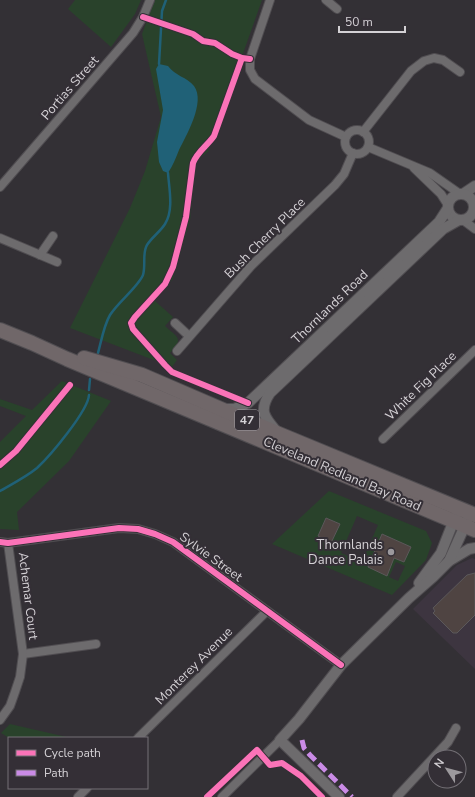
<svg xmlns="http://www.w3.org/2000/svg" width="475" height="797" font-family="'Nunito Sans',sans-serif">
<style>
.built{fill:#3d3540}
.green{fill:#29422b;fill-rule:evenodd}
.water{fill:#206177}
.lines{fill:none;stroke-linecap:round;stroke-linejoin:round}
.stream{stroke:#206177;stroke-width:2.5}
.building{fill:#4f4442;stroke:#5b585a}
.minor-casing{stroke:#504d51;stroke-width:10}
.tertiary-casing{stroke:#504d51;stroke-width:12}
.trunk-casing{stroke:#504d51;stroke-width:16}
.minor{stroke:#6d6b6d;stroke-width:8}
.tertiary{stroke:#6d6b6d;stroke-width:10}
.trunk{stroke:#706769;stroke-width:14}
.quiet{stroke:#ca8be6;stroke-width:5;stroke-dasharray:10 5;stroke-linecap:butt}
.cycleway-casing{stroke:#342f36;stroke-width:8}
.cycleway{stroke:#fb73b8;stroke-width:6}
.poi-dot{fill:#9c999d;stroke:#342f36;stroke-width:1.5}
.labels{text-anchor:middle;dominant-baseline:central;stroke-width:4;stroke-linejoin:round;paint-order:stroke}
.shield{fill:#342f36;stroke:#a4a0a5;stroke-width:1}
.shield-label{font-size:12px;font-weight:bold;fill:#d4d1d5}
.street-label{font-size:13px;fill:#d4d1d5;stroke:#342f36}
.poi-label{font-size:13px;fill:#d4d1d5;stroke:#342f36;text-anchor:end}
</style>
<rect width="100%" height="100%" fill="#333035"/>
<!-- built -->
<polygon class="built" points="472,558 475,559 475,669 413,609 457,565"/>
<!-- green -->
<g class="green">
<polygon points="75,0 141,0 135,14 111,47 68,9"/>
<path d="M155 0H262L208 152 197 160 190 221 173 279 155 301 173 317 165 326C178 338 184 338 170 353L177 360 172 367 70 328 130 208 145 171 161 117 142 34Z"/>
<polygon points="62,381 111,401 69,461 17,512 19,530 0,529 0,442 26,416 0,406 0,399 32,410"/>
<path d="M329 491 426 531 432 543 426 560 392 595 272 544ZM357 516 378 525 362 562 341 553ZM326 518 340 524 331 543 318 536ZM382 535 394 558 387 575 368 567ZM396 562 405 566 398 581 389 577Z"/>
<polygon points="10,724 71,738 9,738 1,733"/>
</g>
<!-- water -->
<path class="water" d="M159 64 168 66C175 76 187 77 194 86 206 102 186 136 179 150 176 158 173 165 168 173L163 171 159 162 157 142 163 110 156 69Z"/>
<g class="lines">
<!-- stream -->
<g class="stream">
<polyline points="159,64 162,11 166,0"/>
<path d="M98 353C101 342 104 325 110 315 118 302 138 287 143 275 146 265 142 253 147 245 152 237 160 232 165 224 174 210 169 188 168 173"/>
<polyline points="89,390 90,379"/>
<path d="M0 491C12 484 26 477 37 468 50 456 88 411 89 395"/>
</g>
</g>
<!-- building -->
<g class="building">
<polygon points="326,518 340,524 331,543 318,536"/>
<polygon points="382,534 411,547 404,562 394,558 387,576 368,567"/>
<polygon points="475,573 475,615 457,633 453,633 433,613 435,611 433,608 467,575"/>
</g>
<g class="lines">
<defs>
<g id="minor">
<polyline points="270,0 250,59 250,70 255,79 309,120 346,137"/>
<polyline points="326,0 337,9"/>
<circle cx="357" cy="142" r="12"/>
<polyline points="363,132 411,71 424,61 434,58 443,60 460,72"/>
<polyline points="368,147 430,173 460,194"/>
<polyline points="414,168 441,194 448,205"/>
<polyline points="0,187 133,33 143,17 150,0"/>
<polyline points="474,209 475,210"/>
<polyline points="463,220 475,229"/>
<polyline points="0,238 57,262"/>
<polyline points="40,255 53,236"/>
<polyline points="175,323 189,336"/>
<polyline points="177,351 251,266 335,185 344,174 353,153"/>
<polyline points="383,439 475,350"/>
<polyline points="0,542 8,543 119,528 138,529 155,534 173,542 341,665"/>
<polyline points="23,654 96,644"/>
<polyline points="0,720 10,706 15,692 20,677 23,654 8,543"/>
<polyline points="138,738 267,611"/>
<polyline points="78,797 87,788"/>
<polyline points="222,797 280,740"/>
<polyline points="397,797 448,742 456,728"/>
</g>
<g id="tertiary">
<polyline points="463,194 475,186"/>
<circle cx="461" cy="207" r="13"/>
<polyline points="225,409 234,409 248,403 439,222 448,208"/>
<path d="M277 432C265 418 258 411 270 393L443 229 459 220"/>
<polyline points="449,561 469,549 475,548"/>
<polyline points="419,583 441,553 456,515"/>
<polyline points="339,797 280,740 299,719 341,665 409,598 433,577 449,561 467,521"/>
</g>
<g id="trunk">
<polyline points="0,330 32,343 67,359 475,530"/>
<polyline points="84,358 142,375 279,434 475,515"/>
</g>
</defs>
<!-- minor casing -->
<use href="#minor" class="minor-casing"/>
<!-- tertiary casing -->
<use href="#tertiary" class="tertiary-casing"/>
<!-- trunk casing -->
<use href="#trunk" class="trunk-casing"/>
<!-- minor -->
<use href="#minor" class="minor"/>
<!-- tertiary -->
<use href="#tertiary" class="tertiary"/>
<!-- trunk -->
<use href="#trunk" class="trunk"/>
<!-- quiet -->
<polyline class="quiet" points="302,740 304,748 310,755 352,797"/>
<defs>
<g id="cycleway">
<polyline points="143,17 193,34 203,41 215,43 232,54 242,58 250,59"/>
<path d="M242 58 214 136C207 146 197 152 193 163L186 217 173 267 165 284 135 317 131 323 133 329 165 365 172 372 248 403"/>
<polyline points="0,465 16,451 70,385"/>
<polyline points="0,542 8,543 119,528 138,529 155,534 173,542 341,665"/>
<polyline points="207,797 257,750 270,765 282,763 301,776 322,797"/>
</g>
</defs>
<!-- cycleway casing -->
<use href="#cycleway" class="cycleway-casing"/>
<!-- cycleway -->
<use href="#cycleway" class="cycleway"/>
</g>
<!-- markers -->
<circle class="poi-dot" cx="391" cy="552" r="4"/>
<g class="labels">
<!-- shield labels -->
<rect class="shield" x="235" y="410" width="24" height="20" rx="3"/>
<g class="shield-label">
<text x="247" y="420">47</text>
</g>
<!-- street labels -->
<g class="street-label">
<text transform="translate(70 88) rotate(-49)">Portias Street</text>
<text transform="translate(265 238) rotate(-45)">Bush Cherry Place</text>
<text transform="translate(330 307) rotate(-44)">Thornlands Road</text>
<text transform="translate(421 386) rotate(-44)">White Fig Place</text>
<text transform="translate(342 474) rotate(23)">Cleveland Redland Bay Road</text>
<text transform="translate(211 557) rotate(36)">Sylvie Street</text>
<text transform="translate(28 596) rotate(83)">Achemar Court</text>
<text transform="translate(194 666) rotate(-45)">Monterey Avenue</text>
</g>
<!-- poi labels -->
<g class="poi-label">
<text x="383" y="545">Thornlands<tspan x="383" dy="15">Dance Palais</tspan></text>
</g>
</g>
<!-- legend -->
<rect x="8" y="737" width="140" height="52" fill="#342f36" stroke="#747076"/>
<rect x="16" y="750" width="20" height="6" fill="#fb73b8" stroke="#747076"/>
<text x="44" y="757" font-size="12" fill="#d4d1d5">Cycle path</text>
<rect x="16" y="770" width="20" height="6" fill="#ca8be6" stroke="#747076"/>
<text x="44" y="777" font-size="12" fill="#d4d1d5">Path</text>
<!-- north arrow -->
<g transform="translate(447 769) rotate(306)"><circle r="19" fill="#342f36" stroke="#747076"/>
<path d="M0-3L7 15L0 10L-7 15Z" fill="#9c999d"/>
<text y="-6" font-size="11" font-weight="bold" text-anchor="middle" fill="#d4d1d5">N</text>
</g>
<!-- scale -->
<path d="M339 26v6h66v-6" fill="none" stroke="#d4d1d5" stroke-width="2"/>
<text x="345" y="26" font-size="12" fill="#d4d1d5" stroke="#342f36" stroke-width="3" paint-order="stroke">50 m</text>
</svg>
